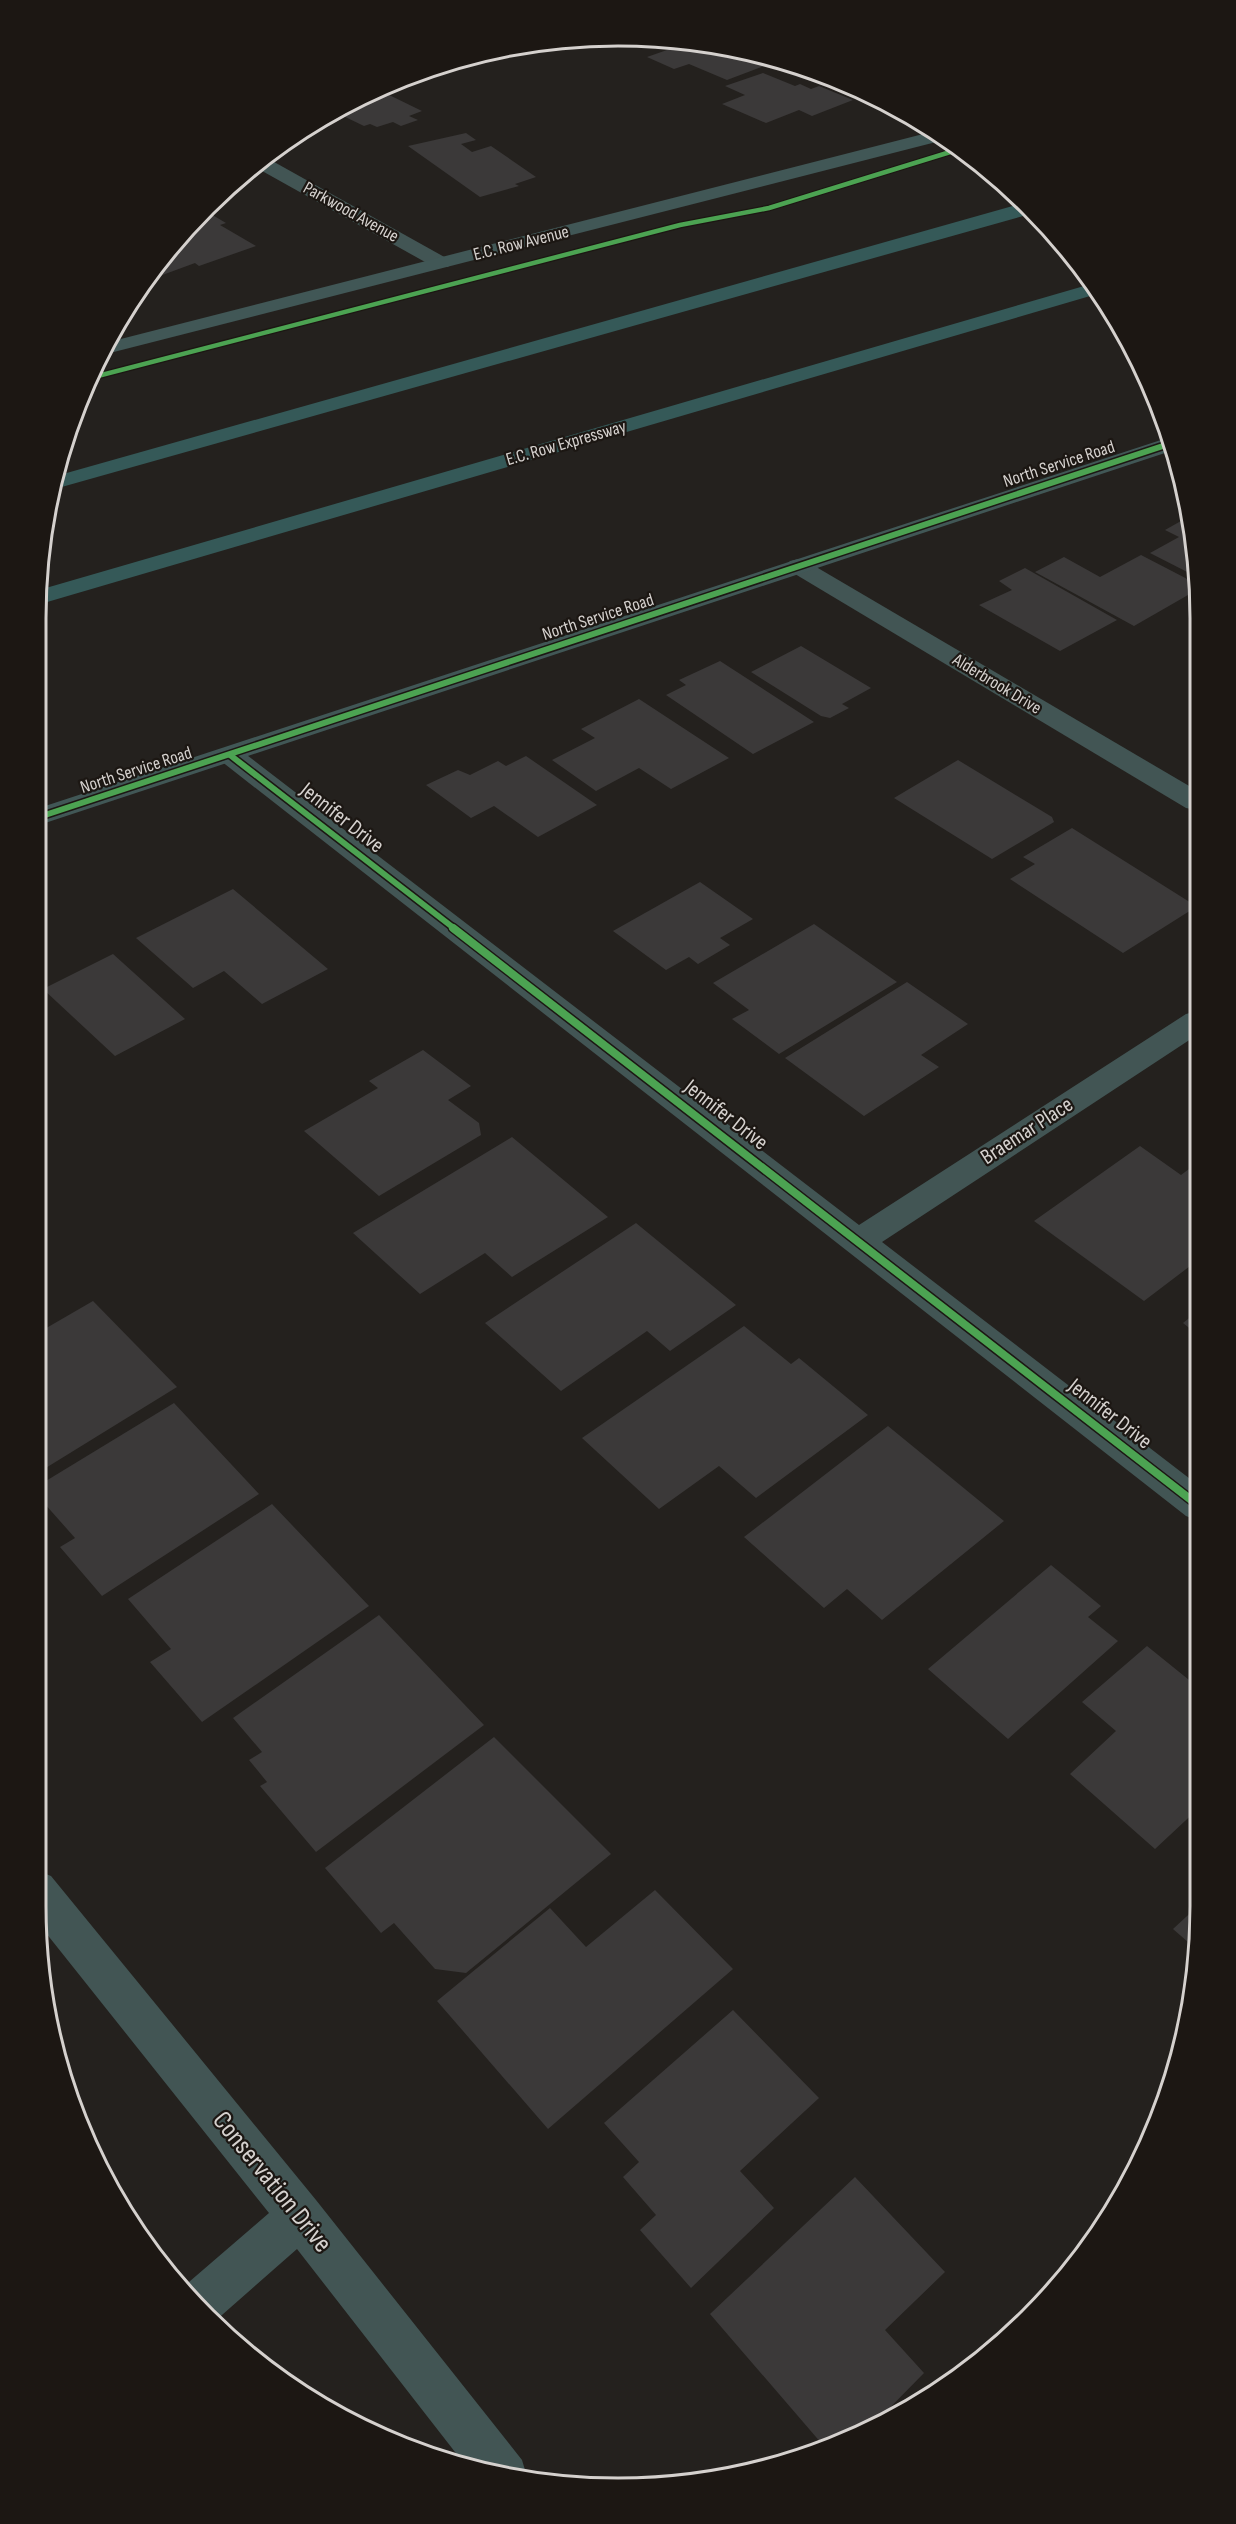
<svg xmlns="http://www.w3.org/2000/svg" width="1236" height="2524" font-family="'Sofia Sans Condensed',sans-serif">
<style>
.building{fill:#3b3939}
.lines{fill:none;stroke-linecap:round;stroke-linejoin:round}
.street{fill:#425554;fill-rule:evenodd}
.secondary{fill:#415756;fill-rule:evenodd}
.highway{fill:#355958;fill-rule:evenodd}
.cycleway-far2-casing{stroke:#1c1713;stroke-width:7}
.cycleway-far1-casing{stroke:#1c1713;stroke-width:9}
.cycleway-casing{stroke:#1c1713;stroke-width:11}
.cycleway-far2{stroke:#4ca352;stroke-width:4.5}
.cycleway-far1{stroke:#4ca352;stroke-width:6}
.cycleway{stroke:#4ca352;stroke-width:8}
.labels{text-anchor:middle;dominant-baseline:central;stroke-width:4.5;stroke-linejoin:round;paint-order:stroke}
.far-street-label{font-size:18px;fill:#d5d1ce;stroke:#1c1713}
.street-label{font-size:22px;fill:#d5d1ce;stroke:#1c1713}
.near-street-label{font-size:27px;fill:#d5d1ce;stroke:#1c1713}
.rim{fill:none;stroke:#d5d1ce;stroke-width:3}
</style>
<rect width="100%" height="100%" fill="#24211e"/>
<!-- building -->
<g class="building">
<polygon points="633,37 657,40 673,41 655,47"/>
<polygon points="687,43 715,46 764,66 727,80 689,64 674,69 647,57"/>
<polygon points="763,73 795,86 800,84 811,89 819,86 853,100 812,116 799,110 766,123 722,104 745,95 725,86"/>
<polygon points="383,92 422,111 409,116 418,120 401,126 393,122 377,127 370,124 364,126 339,114 346,112 341,109 354,102"/>
<polygon points="466,133 476,140 461,144 472,152 491,146 536,177 515,184 519,186 480,197 408,146"/>
<polygon points="204,210 226,223 220,225 256,246 199,266 195,263 146,281"/>
<polygon points="1188,517 1195,542 1195,576 1150,553 1179,537 1165,530"/>
<polygon points="1141,555 1195,583 1195,591 1134,626 1035,572 1064,557 1100,577"/>
<polygon points="1025,568 1117,620 1060,651 979,605 1012,590 999,581"/>
<polygon points="801,646 871,688 842,704 849,708 830,718 821,716 751,672"/>
<polygon points="720,661 737,672 814,722 753,754 666,695 686,685 679,680"/>
<polygon points="639,699 729,758 671,789 639,768 596,791 552,760 595,738 581,729"/>
<polygon points="526,756 597,805 538,837 494,806 471,818 426,785 458,770 470,775 498,761 506,766"/>
<polygon points="958,760 1052,817 1054,822 992,859 894,798"/>
<polygon points="1072,828 1196,906 1196,907 1123,953 1010,879 1035,864 1023,857"/>
<polygon points="700,882 753,919 720,938 730,945 698,964 689,957 666,970 613,931"/>
<polygon points="233,889 328,969 262,1004 224,971 193,988 136,938"/>
<polygon points="814,924 897,982 779,1054 732,1019 749,1010 713,983"/>
<polygon points="113,954 185,1019 115,1056 43,989"/>
<polygon points="907,982 968,1024 921,1055 939,1067 864,1116 785,1058"/>
<polygon points="423,1050 471,1086 448,1100 479,1123 481,1135 379,1196 304,1131 378,1088 369,1081"/>
<polygon points="512,1137 608,1217 512,1277 485,1253 420,1294 353,1233"/>
<polygon points="1140,1146 1181,1175 1197,1163 1198,1260 1144,1301 1034,1221"/>
<polygon points="636,1223 736,1305 670,1351 647,1331 561,1391 485,1323"/>
<polygon points="93,1301 177,1387 36,1474 36,1334"/>
<polygon points="1198,1311 1198,1335 1183,1323"/>
<polygon points="744,1326 791,1364 799,1358 868,1415 756,1498 719,1466 659,1509 582,1438"/>
<polygon points="174,1403 259,1494 102,1596 60,1547 75,1538 36,1494 36,1487"/>
<polygon points="888,1426 1004,1521 882,1620 847,1589 824,1608 744,1537"/>
<polygon points="272,1504 369,1606 202,1722 150,1662 171,1649 128,1599"/>
<polygon points="1051,1565 1101,1606 1088,1617 1118,1641 1008,1739 928,1669"/>
<polygon points="379,1615 484,1725 316,1852 260,1786 267,1782 249,1760 262,1752 233,1718"/>
<polygon points="1147,1646 1199,1688 1200,1807 1155,1849 1070,1774 1116,1731 1082,1702"/>
<polygon points="494,1737 611,1854 466,1973 435,1969 394,1923 381,1933 325,1868"/>
<polygon points="655,1890 733,1969 548,2129 437,2001 550,1908 586,1947"/>
<polygon points="1200,1904 1200,1906 1196,1949 1173,1929"/>
<polygon points="733,2010 819,2098 740,2171 774,2208 691,2288 640,2230 656,2215 623,2177 639,2162 604,2123"/>
<polygon points="855,2177 945,2272 885,2330 924,2373 868,2430 822,2444 710,2314"/>
<polygon points="1044,2293 1048,2297 980,2360 979,2359"/>
</g>
<g class="lines">
<!-- street -->
<g class="street">
<polygon points="267,158 448,259 451,263 448,267 434,267 255,167"/>
<polygon points="798,559 806,561 1196,790 1196,810 1186,808 790,571 786,566 790,561"/>
<polygon points="230,747 239,749 859,1225 1186,1014 1197,1011 1197,1035 882,1242 1198,1485 1199,1521 1186,1516 221,761 217,755 221,749"/>
<polygon points="36,1870 51,1876 316,2200 522,2460 528,2480 504,2477 462,2461 297,2249 214,2322 182,2288 269,2213 38,1923"/>
</g>
<!-- secondary -->
<g class="secondary">
<polygon points="931,132 944,140 102,355 109,342"/>
<polygon points="1167,438 1171,451 36,826 36,809"/>
</g>
<!-- highway -->
<g class="highway">
<polygon points="1020,204 1030,214 51,490 56,476"/>
<polygon points="1091,284 1097,294 37,605 39,590"/>
</g>
<defs>
<polyline id="cycleway-far2" points="90,378 680,225 769,208 960,149"/>
<g id="cycleway-far1">
<polyline points="230,755 455,929"/>
<polyline points="36,818 1169,444"/>
</g>
<polyline id="cycleway" points="453,928 1199,1506"/>
</defs>
<!-- cycleway-far2 casing -->
<use href="#cycleway-far2" class="cycleway-far2-casing"/>
<!-- cycleway-far1 casing -->
<use href="#cycleway-far1" class="cycleway-far1-casing"/>
<!-- cycleway casing -->
<use href="#cycleway" class="cycleway-casing"/>
<!-- cycleway-far2 -->
<use href="#cycleway-far2" class="cycleway-far2"/>
<!-- cycleway-far1 -->
<use href="#cycleway-far1" class="cycleway-far1"/>
<!-- cycleway -->
<use href="#cycleway" class="cycleway"/>
</g>
<g class="labels">
<!-- far-street labels -->
<g class="far-street-label">
<text transform="translate(351 212) rotate(29)">Parkwood Avenue</text>
<text transform="translate(521 243) rotate(-14)">E.C. Row Avenue</text>
<text transform="translate(566 443) rotate(-16)">E.C. Row Expressway</text>
<text transform="translate(1059 464) rotate(-18)">North Service Road</text>
<text transform="translate(598 617) rotate(-18)">North Service Road</text>
<text transform="translate(997 684) rotate(31)">Alderbrook Drive</text>
<text transform="translate(136 770) rotate(-18)">North Service Road</text>
</g>
<!-- street labels -->
<g class="street-label">
<text transform="translate(342 818) rotate(38)">Jennifer Drive</text>
<text transform="translate(726 1115) rotate(38)">Jennifer Drive</text>
<text transform="translate(1027 1131) rotate(-33)">Braemar Place</text>
<text transform="translate(1110 1414) rotate(38)">Jennifer Drive</text>
</g>
<!-- near-street labels -->
<g class="near-street-label">
<text transform="translate(272 2182) rotate(51)">Conservation Drive</text>
</g>
</g>
<!-- crop -->
<path d="M0 0H1236V2524H0ZM618 46H618A572 572 0 0 1 1190 618V1906A572 572 0 0 1 618 2478H618A572 572 0 0 1 46 1906V618A572 572 0 0 1 618 46Z" fill="#1c1713" fill-rule="evenodd"/>
<path class="rim" d="M618 46H618A572 572 0 0 1 1190 618V1906A572 572 0 0 1 618 2478H618A572 572 0 0 1 46 1906V618A572 572 0 0 1 618 46Z"/>
</svg>
